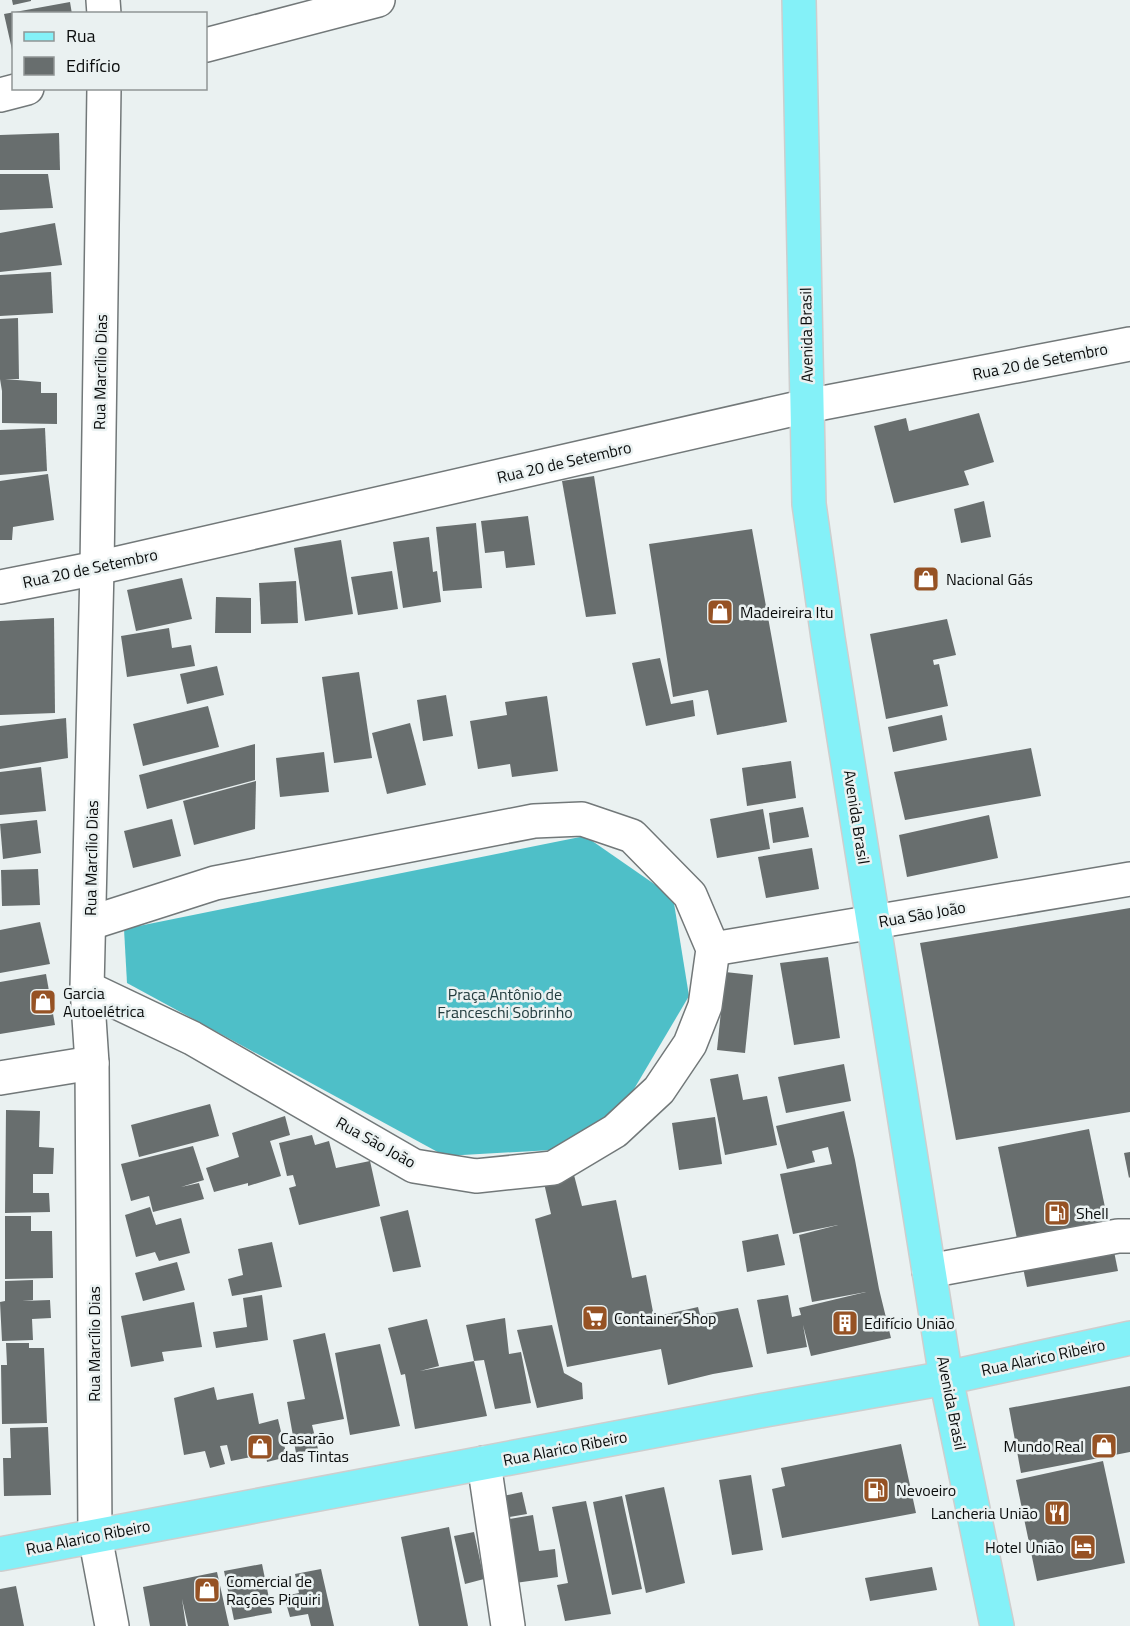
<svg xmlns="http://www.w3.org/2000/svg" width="1130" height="1626" font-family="'Titillium Web',sans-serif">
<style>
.forest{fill:#4ebfc8}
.building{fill:#686e6e}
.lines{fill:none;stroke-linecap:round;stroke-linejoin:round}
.minor-casing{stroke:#727879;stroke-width:36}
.major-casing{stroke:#cecece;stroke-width:36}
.minor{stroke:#fff;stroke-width:33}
.major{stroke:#84f1f8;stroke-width:33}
.labels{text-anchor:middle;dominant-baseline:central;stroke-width:5;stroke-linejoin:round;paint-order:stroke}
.street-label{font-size:16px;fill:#0a0c0c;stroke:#eaf1f1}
.poi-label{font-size:16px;fill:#0a0c0c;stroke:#eaf1f1;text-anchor:start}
.park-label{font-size:16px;fill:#223c3e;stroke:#eaf1f1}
</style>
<rect width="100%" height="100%" fill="#eaf1f1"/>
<!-- forest -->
<polygon class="forest" points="585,836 673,897 689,996 624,1106 552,1150 445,1156 127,983 124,929"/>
<!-- building -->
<g class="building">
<polygon points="12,0 31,0 31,1 13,5"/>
<polygon points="70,2 72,14 14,14 13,54 4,14"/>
<polygon points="59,133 60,170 0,170 0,135"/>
<polygon points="0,174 48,174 53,208 0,210"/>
<polygon points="55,223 62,265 0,272 0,233"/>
<polygon points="51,272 53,313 0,316 0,275"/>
<polygon points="18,318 19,379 5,379 41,382 41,393 57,393 57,424 2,423 2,391 0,379 0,319"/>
<polygon points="979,413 994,462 964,471 969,485 894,503 874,426 906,418 909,431"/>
<polygon points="45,428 47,471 0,475 0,430"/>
<polygon points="48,474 54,520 13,527 12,540 0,540 0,481"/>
<polygon points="594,476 616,614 586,617 562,481"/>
<polygon points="984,501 991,537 961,543 954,509"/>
<polygon points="528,516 535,565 506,568 504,551 485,553 481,521"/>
<polygon points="476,523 482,588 443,591 436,527"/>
<polygon points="752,529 787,722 717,735 708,690 673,697 649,544"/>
<polygon points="429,537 433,572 437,571 441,602 403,608 393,542"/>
<polygon points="341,540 353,614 305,621 294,548"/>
<polygon points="392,571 398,609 358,615 351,577"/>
<polygon points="182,578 192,619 136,631 127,590"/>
<polygon points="296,581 298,623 261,624 259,583"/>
<polygon points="216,597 251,598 251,633 215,633"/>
<polygon points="54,618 55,713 0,715 0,621"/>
<polygon points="947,619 956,655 933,660 934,665 939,664 948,706 886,719 870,634"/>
<polygon points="169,628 172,648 191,645 195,666 127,677 121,636"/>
<polygon points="660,658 671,704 693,700 695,716 646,726 632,663"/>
<polygon points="217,666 224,695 187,704 180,674"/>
<polygon points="359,672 372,758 334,763 322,677"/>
<polygon points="446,695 453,736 423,741 417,700"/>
<polygon points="547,696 558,771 512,777 510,764 478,769 470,721 507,715 505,702"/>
<polygon points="208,706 219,747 143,766 133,724"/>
<polygon points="942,715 947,740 893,752 888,727"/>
<polygon points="66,718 68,758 0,769 0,726"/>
<polygon points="410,723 426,785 387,794 372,733"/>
<polygon points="255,744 255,780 147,809 139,775"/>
<polygon points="1031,748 1041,796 905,820 894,772"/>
<polygon points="324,752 329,792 280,797 276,758"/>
<polygon points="791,761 796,798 747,806 742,768"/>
<polygon points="41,767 46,811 0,815 0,772"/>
<polygon points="256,781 255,829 194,845 183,801"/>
<polygon points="803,807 809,837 773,843 769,813"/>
<polygon points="763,809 770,849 717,858 710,819"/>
<polygon points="989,815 998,858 907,877 899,835"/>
<polygon points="172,819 181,856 133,868 124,831"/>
<polygon points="37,820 41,853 3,859 0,824"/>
<polygon points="812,848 819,889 766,898 758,857"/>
<polygon points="38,869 40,905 2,906 1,870"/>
<polygon points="1130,908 1130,1112 956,1140 920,943"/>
<polygon points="40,922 50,964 0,973 0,930"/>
<polygon points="828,957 840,1038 794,1045 780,963"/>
<polygon points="725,972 753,975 745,1053 717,1050"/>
<polygon points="46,974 55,1025 0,1034 0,982"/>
<polygon points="844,1064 851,1101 786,1113 778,1077"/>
<polygon points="738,1074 743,1100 767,1096 777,1145 725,1155 710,1079"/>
<polygon points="210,1104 219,1136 139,1157 131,1125"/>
<polygon points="6,1110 40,1111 39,1147 54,1148 53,1174 33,1174 33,1193 49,1193 50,1212 5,1213"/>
<polygon points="844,1111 855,1160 879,1289 891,1338 811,1356 803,1325 807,1347 767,1354 757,1300 788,1295 792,1317 801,1315 799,1308 866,1292 812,1302 799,1235 838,1225 793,1234 780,1174 832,1164 828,1147 812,1151 815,1162 787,1169 776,1126"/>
<polygon points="285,1116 290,1135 270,1141 281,1176 248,1186 248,1183 214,1192 206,1168 239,1157 232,1133"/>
<polygon points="715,1117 722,1164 679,1170 672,1123"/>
<polygon points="1089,1129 1118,1271 1027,1287 998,1147"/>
<polygon points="312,1135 315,1145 329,1141 336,1168 370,1161 380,1206 299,1225 289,1188 296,1186 293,1175 287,1176 279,1143"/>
<polygon points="193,1146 204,1180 181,1187 199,1183 204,1199 153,1212 149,1196 131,1201 121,1164"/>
<polygon points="1130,1152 1130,1177 1129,1178 1124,1153"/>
<polygon points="574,1175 582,1206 616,1200 632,1278 646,1275 654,1317 698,1307 700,1315 738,1308 753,1367 713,1374 668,1385 661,1349 567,1367 535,1219 551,1214 544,1183"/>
<polygon points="150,1207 156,1225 181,1218 190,1253 159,1261 155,1252 136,1257 125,1215"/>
<polygon points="408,1210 421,1267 393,1272 380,1217"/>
<polygon points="5,1216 31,1216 31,1231 52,1231 53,1278 5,1279"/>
<polygon points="778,1234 785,1265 747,1272 742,1241"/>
<polygon points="272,1242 282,1287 232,1296 228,1279 243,1275 238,1249"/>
<polygon points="177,1262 185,1290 143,1301 135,1273"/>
<polygon points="33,1280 33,1300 22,1301 50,1300 51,1318 32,1319 33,1340 2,1341 0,1302 5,1301 5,1281"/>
<polygon points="262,1295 268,1340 216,1348 213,1332 247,1327 243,1298"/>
<polygon points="194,1302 202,1347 162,1352 164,1361 131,1367 121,1316"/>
<polygon points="505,1318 509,1354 521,1352 531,1403 495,1409 484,1360 474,1361 466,1325"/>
<polygon points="427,1319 439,1366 420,1371 474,1361 487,1416 415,1429 405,1374 401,1375 388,1328"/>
<polygon points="552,1325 564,1373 582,1383 583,1399 537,1408 517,1330"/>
<polygon points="325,1333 344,1419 312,1425 318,1449 296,1453 287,1402 305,1399 293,1340"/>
<polygon points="6,1343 29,1343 29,1348 44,1348 47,1423 2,1424 1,1365 7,1365"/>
<polygon points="380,1344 400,1426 350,1435 335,1353"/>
<polygon points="1130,1386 1130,1452 1021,1473 1009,1408"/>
<polygon points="214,1387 217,1400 253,1393 259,1424 278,1419 287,1457 267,1462 266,1454 231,1461 227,1445 220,1446 225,1464 210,1468 205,1451 184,1455 174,1398"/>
<polygon points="48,1427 51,1495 4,1496 3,1458 11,1458 10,1428"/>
<polygon points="901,1444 916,1513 782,1538 772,1489 785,1486 781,1468"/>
<polygon points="1103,1461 1125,1563 1037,1581 1016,1480"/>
<polygon points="751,1475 763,1550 732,1555 719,1480"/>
<polygon points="664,1487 685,1583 646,1593 625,1495"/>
<polygon points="522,1492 527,1514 498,1519 494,1498"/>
<polygon points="622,1496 642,1589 612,1595 593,1502"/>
<polygon points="586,1501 611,1614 565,1621 557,1585 568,1583 552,1507"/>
<polygon points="533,1515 539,1551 555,1549 558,1577 508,1584 498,1521"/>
<polygon points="449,1527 468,1626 419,1626 401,1537"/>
<polygon points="474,1532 484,1579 465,1584 454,1536"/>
<polygon points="262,1564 272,1613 234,1620 224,1571"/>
<polygon points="932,1567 937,1590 870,1601 865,1578"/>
<polygon points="321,1569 334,1626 311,1626 308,1614 290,1617 284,1596 299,1593 295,1574"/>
<polygon points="217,1572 229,1626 188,1626 182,1599 186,1626 150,1626 143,1587"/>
<polygon points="16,1586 24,1626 0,1626 0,1589"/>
</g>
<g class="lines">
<defs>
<g id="minor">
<polyline points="103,0 104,14"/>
<polyline points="206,45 378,0"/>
<polyline points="104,88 97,568 87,988 92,1063 95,1536 112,1626"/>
<polyline points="0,95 27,88"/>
<polyline points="0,587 97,568 807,406 1130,344"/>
<polyline points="713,949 1130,879"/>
<polyline points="87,988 192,1038 414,1166 476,1176 553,1168 615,1131 659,1090 690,1044 705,1006 713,949 690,895 632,836 582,819 534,821 215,883 90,923"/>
<polyline points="0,1078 92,1063"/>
<polyline points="929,1271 1118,1236 1130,1236"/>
<polyline points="484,1463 508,1626"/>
</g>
<g id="major">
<polyline points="799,0 809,504 828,638 946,1378 997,1626"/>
<polyline points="0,1554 765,1410 946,1378 1130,1338"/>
</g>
</defs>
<!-- minor casing -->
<use href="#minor" class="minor-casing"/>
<!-- major casing -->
<use href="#major" class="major-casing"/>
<!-- minor -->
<use href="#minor" class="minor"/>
<!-- major -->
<use href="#major" class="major"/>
</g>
<!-- icons -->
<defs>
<symbol id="shop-square" viewBox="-11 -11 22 22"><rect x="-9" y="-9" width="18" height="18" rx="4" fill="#965224" stroke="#eaf1f1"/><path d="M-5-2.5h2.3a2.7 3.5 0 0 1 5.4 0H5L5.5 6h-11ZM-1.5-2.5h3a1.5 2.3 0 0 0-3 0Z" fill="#fff"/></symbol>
<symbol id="fuel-square" viewBox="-11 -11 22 22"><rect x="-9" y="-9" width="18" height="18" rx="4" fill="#965224" stroke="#eaf1f1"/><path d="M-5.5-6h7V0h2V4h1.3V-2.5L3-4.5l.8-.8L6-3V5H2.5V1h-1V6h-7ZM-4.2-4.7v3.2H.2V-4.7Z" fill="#fff"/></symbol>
<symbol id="supermarket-square" viewBox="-11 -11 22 22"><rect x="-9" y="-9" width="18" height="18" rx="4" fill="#965224" stroke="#eaf1f1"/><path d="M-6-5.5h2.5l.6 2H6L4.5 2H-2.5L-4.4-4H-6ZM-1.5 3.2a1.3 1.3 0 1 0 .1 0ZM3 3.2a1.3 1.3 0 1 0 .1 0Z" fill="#fff"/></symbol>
<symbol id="building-square" viewBox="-11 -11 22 22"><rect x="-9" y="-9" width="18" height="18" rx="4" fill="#965224" stroke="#eaf1f1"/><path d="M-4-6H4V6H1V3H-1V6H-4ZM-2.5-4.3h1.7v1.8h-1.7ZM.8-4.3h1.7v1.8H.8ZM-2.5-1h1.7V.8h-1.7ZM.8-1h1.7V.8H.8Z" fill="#fff"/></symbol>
<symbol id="restaurant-square" viewBox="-11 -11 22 22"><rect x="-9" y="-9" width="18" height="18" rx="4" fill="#965224" stroke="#eaf1f1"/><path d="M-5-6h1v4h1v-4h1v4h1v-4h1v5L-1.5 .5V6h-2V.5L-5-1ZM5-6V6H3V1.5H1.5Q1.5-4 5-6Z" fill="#fff"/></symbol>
<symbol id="hotel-square" viewBox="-11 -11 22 22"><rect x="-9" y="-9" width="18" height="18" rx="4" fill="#965224" stroke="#eaf1f1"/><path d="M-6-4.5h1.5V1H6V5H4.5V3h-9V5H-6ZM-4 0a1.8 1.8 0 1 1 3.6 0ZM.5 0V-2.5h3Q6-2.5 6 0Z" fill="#fff"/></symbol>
</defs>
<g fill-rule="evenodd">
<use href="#shop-square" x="911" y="564" width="30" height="30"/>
<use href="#shop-square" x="705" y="597" width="30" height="30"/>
<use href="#shop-square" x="28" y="987" width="30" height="30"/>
<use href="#fuel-square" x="1042" y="1198" width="30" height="30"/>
<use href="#supermarket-square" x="580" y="1303" width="30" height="30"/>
<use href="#building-square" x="830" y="1308" width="30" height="30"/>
<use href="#shop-square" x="1089" y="1431" width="30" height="30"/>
<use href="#shop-square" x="245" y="1432" width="30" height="30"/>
<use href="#fuel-square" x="861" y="1475" width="30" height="30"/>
<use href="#restaurant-square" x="1042" y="1498" width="30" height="30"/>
<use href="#hotel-square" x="1068" y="1532" width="30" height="30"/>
<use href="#shop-square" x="192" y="1575" width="30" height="30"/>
</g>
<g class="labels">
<!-- street labels -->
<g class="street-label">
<text transform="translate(806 335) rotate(-91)">Avenida Brasil</text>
<text transform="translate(1040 361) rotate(-11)">Rua 20 de Setembro</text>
<text transform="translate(100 372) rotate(-89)">Rua Marcílio Dias</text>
<text transform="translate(564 462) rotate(-13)">Rua 20 de Setembro</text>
<text transform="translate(90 568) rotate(-12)">Rua 20 de Setembro</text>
<text transform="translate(857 817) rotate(81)">Avenida Brasil</text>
<text transform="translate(91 858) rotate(-89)">Rua Marcílio Dias</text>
<text transform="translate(922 914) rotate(-10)">Rua São João</text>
<text transform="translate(376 1142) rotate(29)">Rua São João</text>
<text transform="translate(94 1344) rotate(-90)">Rua Marcílio Dias</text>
<text transform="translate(1043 1357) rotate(-12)">Rua Alarico Ribeiro</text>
<text transform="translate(952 1403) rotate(79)">Avenida Brasil</text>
<text transform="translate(565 1448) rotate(-11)">Rua Alarico Ribeiro</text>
<text transform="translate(88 1537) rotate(-11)">Rua Alarico Ribeiro</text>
</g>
<!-- poi labels -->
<g class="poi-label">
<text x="946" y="579">Nacional Gás</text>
<text x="740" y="612">Madeireira Itu</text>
<text x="63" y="993">Garcia<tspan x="63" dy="18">Autoelétrica</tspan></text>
<text x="1076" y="1213">Shell</text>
<text x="614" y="1318">Container Shop</text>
<text x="864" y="1323">Edifício União</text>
<text x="280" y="1438">Casarão<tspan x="280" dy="18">das Tintas</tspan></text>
<text x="1084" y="1446" text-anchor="end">Mundo Real</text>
<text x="896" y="1490">Nevoeiro</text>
<text x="1038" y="1513" text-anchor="end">Lancheria União</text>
<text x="1064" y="1547" text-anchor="end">Hotel União</text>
<text x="226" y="1581">Comercial de<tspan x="226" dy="18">Rações Piquiri</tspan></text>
</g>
<!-- park labels -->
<g class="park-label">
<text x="505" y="994">Praça Antônio de<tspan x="505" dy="18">Franceschi Sobrinho</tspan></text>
</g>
</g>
<!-- legend -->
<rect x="12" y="12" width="195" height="78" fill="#eaf1f1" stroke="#909595" stroke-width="1.5"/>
<rect x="24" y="32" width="30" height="9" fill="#84f1f8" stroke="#909595" stroke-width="1.5"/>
<text x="66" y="42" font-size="18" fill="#0a0c0c">Rua</text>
<rect x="24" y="57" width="30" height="18" fill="#686e6e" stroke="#909595" stroke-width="1.5"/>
<text x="66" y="72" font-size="18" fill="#0a0c0c">Edifício</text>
</svg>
